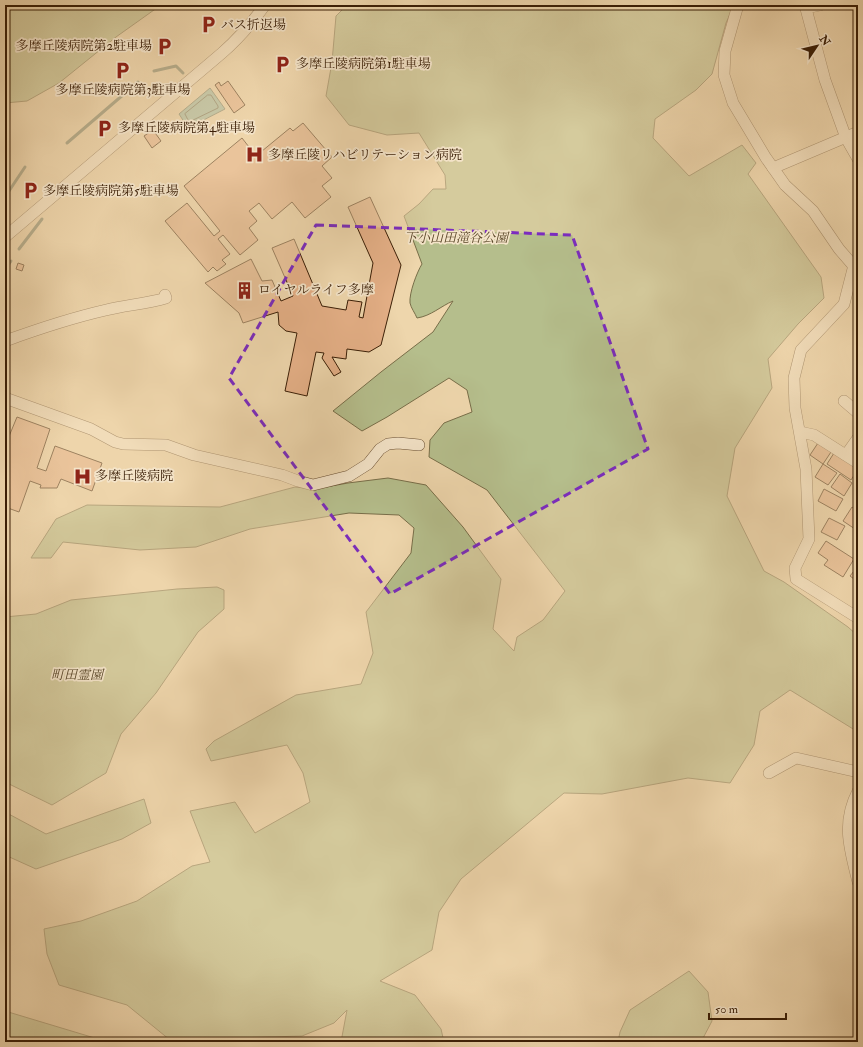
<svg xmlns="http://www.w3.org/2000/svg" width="863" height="1047" font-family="'IM FELL Double Pica','Noto Serif JP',serif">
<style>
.green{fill:#b5be8c;stroke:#786e49}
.water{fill:#9bbaa4;stroke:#747c65}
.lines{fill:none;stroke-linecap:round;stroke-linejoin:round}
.shore{stroke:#6a6c55;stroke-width:1}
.stream{stroke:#747c65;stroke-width:3}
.building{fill:#e5b087;stroke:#3a1e06}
.minor-casing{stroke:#674c30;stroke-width:12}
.minor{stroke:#f4e4c9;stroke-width:11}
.marked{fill:none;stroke:#7b2cbf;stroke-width:3;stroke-dasharray:8 5;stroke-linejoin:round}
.labels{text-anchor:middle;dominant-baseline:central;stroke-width:3.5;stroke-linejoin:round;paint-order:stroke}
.poi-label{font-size:13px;fill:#3a1e06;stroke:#f4e4c9;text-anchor:start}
.park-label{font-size:13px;font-style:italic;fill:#594628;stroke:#f4e4c9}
</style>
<rect width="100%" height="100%" fill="#eed6ac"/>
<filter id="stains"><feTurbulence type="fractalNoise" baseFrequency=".005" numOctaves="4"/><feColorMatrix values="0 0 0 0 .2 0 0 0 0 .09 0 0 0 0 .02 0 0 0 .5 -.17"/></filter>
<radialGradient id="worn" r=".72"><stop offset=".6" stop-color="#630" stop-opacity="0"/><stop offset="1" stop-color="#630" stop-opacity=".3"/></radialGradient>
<!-- green -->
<g class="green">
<polygon points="5,5 161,5 116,37 59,83 27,101 5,103"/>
<path d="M347 5H734L726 23 712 74 696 90 655 119 653 138 689 176 742 145 756 163 748 174 821 277 824 298 798 324 768 359 772 388 735 448 727 496 764 571 784 582 848 627 858 636V732L790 690 760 711 754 745 730 783 688 778 602 794 564 793 461 879 439 912 432 950 380 981 415 995 441 1029 444 1042H341L347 1010 334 1023 302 1036 170 1040 127 1005 59 985 47 954 44 929 81 921 137 901 192 866 210 862 190 811 235 802 255 833 310 802 303 773 287 745 211 761 206 749 214 741 296 695 361 684 373 653 366 612 411 553 414 528 399 515 349 513 250 529 196 547 140 550 63 542 51 558H31L56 519 87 505 220 507 295 487 315 489 348 483 388 478 426 485 463 527 501 579 493 629 514 651 517 637 543 620 565 591 487 490 429 457 430 440 444 423 472 412 467 390 449 378 387 417 362 431 333 411 381 372 433 332 453 301C441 306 431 316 417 318 415 313 411 308 410 303 409 293 417 272 422 264L404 216 419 204 433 189H446L445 175 419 133 387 135 349 125 326 96 332 62 336 16Z"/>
<polygon points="217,587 224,590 224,609 198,632 156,693 121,734 106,773 52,805 5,782 5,617 36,614 71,600 177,589"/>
<polygon points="144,799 151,823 122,839 36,869 5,855 5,812 46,834"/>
<polygon points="689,971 708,992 712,1021 701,1042 618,1042 620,1032 630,1010"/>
<polygon points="5,1011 108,1042 5,1042"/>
</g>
<!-- water -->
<polygon class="water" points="210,88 225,109 188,128 179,114"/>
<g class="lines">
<!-- shore -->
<polygon class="shore" points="208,95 211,95 218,106 218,108 189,122 185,114"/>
<!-- stream -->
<g class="stream">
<polyline points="154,71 176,66 183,73"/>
<polyline points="67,143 138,82"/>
<polyline points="5,197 25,167"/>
<polyline points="19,249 42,219"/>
<polyline points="5,270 11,261"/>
</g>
</g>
<!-- building -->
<g class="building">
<polygon points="228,81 245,105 234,113 215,85 219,82 221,86"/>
<polygon points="303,123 332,157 322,166 332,178 322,186 331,197 305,218 292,202 272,219 259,203 249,211 257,221 249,228 258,240 240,255 223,235 218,239 230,254 222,260 226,264 217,271 213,267 208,272 165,221 187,203 214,236 220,231 184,186 242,138 256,156 290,128 293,131"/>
<polygon points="153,130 161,141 152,148 144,136"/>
<polygon points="370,197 401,265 381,345 369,352 347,349 346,359 332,357 341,372 334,376 322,358 324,353 316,352 307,396 285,391 297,333 286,331 279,325 278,312 243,323 239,313 205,283 251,259 262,281 272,280 281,301 293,296 272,248 294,239 322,306 346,310 348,300 362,302 359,317 363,318 373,263 348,207"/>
<polygon points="18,263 24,265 22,271 16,269"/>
<polygon points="17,417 50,429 37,468 46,471 55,446 102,463 92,491 61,479 57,488 40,488 41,485 30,481 19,512 5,507 5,446"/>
<polygon points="818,443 831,452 823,464 810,455"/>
<polygon points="834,453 858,469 851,480 827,464"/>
<polygon points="823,464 837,473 828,485 815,477"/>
<polygon points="840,474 852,483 844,496 831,487"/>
<polygon points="824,489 843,499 836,511 818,501"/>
<polygon points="852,507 858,511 858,531 843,521"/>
<polygon points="829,518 845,526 837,540 821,532"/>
<polygon points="826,541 854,559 843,577 824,565 828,560 818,553"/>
<polygon points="858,566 858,582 850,576"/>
</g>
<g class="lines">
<defs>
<g id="minor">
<polyline points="738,5 725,51 724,75 733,103 766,158 785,185 813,211 839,249 858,271"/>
<polyline points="805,5 825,80 846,138 858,159"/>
<polyline points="806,8 820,5"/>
<polyline points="773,168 858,132"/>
<path d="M5 237 222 53C238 39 252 23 265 5"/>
<polyline points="854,265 844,304 801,350 794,378 795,408 806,469 809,539 795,568 796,579 858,618"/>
<path d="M5 341C38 329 71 318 106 310 126 305 146 304 166 298L165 295"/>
<polyline points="5,398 91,429 115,442 123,444 166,445 194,455 282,475 298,481 313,485 349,476 368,464 380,449 388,444 398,443 419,445"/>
<polyline points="844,401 858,413"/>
<polyline points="800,432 814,435 858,463"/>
<polyline points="846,455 858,438"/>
<polyline points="769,773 796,758 858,772"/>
<path d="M858 791C841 823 850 850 858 882"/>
</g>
</defs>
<!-- minor casing -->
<use href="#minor" class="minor-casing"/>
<!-- minor -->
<use href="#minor" class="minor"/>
</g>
<!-- marked area -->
<path d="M0 0H863V1047H0ZM316 225 572 235 648 449 390 594 229 378Z" fill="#eed6ac" fill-opacity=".55" fill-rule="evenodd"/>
<path class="marked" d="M316 225 572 235 648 449 390 594 229 378Z"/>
<!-- icons -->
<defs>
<symbol id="parking-bare" viewBox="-9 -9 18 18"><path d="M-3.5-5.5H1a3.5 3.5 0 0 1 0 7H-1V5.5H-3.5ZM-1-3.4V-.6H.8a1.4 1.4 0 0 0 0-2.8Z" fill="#8f2418" stroke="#f4e4c9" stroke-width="2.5" paint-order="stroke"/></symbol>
<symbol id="hospital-bare" viewBox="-9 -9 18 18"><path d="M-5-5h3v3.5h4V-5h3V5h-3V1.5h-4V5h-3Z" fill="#8f2418" stroke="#f4e4c9" stroke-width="2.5" paint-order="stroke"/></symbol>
<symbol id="building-bare" viewBox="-9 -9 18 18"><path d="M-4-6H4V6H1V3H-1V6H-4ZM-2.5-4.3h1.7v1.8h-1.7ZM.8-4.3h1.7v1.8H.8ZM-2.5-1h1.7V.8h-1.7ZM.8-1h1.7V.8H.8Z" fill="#8f2418" stroke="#f4e4c9" stroke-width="2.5" paint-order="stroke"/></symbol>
</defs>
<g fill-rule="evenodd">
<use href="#parking-bare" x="196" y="12" width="25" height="25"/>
<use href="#parking-bare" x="152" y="34" width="25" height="25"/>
<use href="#parking-bare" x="270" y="52" width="25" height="25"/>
<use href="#parking-bare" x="110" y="58" width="25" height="25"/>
<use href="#parking-bare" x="92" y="116" width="25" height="25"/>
<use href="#hospital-bare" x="242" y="142" width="25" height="25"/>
<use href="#parking-bare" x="18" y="178" width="25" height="25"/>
<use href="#building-bare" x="232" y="278" width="25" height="25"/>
<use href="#hospital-bare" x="70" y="464" width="25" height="25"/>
</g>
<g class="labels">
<!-- poi labels -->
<g class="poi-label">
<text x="221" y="25">バス折返場</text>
<text x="152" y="46" text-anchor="end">多摩丘陵病院第2駐車場</text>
<text x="296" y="64">多摩丘陵病院第1駐車場</text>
<text x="123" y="90" text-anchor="middle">多摩丘陵病院第3駐車場</text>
<text x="118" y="128">多摩丘陵病院第4駐車場</text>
<text x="268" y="155">多摩丘陵リハビリテーション病院</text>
<text x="43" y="191">多摩丘陵病院第5駐車場</text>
<text x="258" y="290">ロイヤルライフ多摩</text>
<text x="95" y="476">多摩丘陵病院</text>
</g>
<!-- park labels -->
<g class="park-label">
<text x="456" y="238">下小山田滝谷公園</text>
<text x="77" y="675">町田霊園</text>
</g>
</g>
<!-- margin -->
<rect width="863" height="1047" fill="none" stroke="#eed6ac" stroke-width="20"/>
<rect x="6" y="6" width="851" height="1035" fill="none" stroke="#3a1e06" stroke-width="2"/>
<rect x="10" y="10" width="843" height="1027" fill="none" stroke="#3a1e06"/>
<!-- north arrow -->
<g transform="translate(817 46) rotate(55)" stroke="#f4e4c9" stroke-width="3" paint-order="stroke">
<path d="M0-3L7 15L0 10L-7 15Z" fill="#3a1e06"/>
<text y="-6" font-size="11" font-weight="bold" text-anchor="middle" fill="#3a1e06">N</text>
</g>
<!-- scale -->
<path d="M709 1013v6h77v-6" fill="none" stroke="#3a1e06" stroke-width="2"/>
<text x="715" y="1013" font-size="12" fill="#3a1e06" stroke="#f4e4c9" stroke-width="3" paint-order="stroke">50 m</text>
<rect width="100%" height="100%" filter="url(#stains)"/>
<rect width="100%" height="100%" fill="url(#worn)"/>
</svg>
